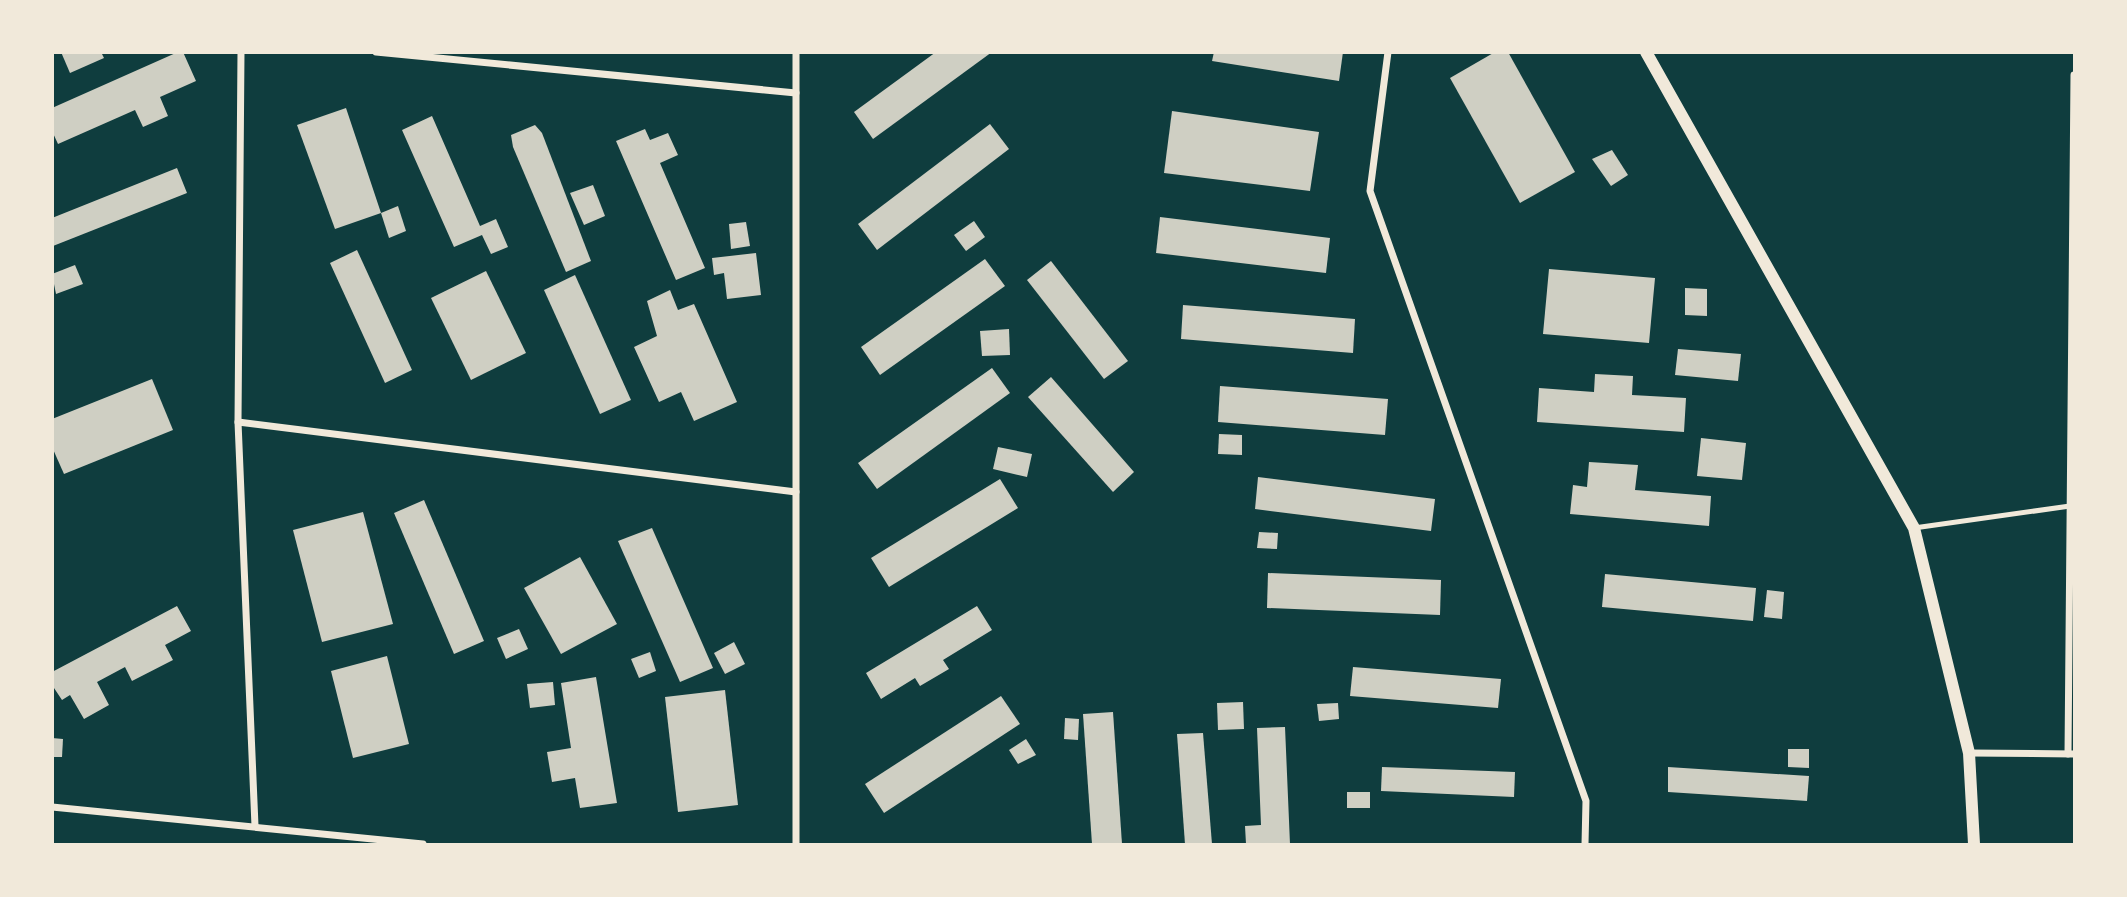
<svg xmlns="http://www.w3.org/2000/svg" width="2127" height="897" font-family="Ubuntu,sans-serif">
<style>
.building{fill:#cfcfc3}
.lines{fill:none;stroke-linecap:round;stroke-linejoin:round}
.service{stroke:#f1e9da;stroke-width:5}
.minor{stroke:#f1e9da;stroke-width:7}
.tertiary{stroke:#f1e9da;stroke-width:12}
</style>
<rect width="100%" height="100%" fill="#0f3d3e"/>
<!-- building -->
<g class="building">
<polygon points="61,52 101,52 104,58 70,73"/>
<polygon points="178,52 183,52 196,81 160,97 168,116 143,127 135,110 58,144 52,131 52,108"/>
<polygon points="936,52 992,52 873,139 854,112"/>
<polygon points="1214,52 1343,52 1339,81 1212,61"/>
<polygon points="1495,52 1508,52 1575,172 1520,203 1450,78"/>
<polygon points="346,108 381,213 335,229 297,125"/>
<polygon points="1172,111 1319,132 1310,191 1164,173"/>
<polygon points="432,116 480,226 496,219 508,247 491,254 482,235 454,247 402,130"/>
<polygon points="990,124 1009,149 877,250 858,224"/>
<polygon points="535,125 542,133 591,261 566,272 513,147 511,135"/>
<polygon points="645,129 650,140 668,133 678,155 660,163 705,268 676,280 616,141"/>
<polygon points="1612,150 1628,175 1611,186 1592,159"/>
<polygon points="177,168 187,193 53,246 52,218"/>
<polygon points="593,185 605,216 584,225 570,193"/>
<polygon points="398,206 406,231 389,238 381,213"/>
<polygon points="1160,217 1330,238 1326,273 1156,253"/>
<polygon points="974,221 985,237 966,251 954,235"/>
<polygon points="746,222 750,246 731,249 729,224"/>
<polygon points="357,250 412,370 385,383 330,263"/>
<polygon points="756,253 761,295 727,299 724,273 714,275 712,258"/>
<polygon points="985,259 1005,286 880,375 861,347"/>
<polygon points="1051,261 1128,361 1104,379 1027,280"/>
<polygon points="75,265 83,284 56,294 52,274"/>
<polygon points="1549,269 1655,278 1649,343 1543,334"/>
<polygon points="486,271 526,353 471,380 431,298"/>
<polygon points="575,275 631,400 600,414 544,290"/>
<polygon points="1685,288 1707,289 1707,316 1685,315"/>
<polygon points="670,290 678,310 694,304 737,402 694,421 681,392 659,402 634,347 657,336 647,301"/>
<polygon points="1183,305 1355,319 1353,353 1181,339"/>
<polygon points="1009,329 1010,355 982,356 980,331"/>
<polygon points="1678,349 1741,354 1738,381 1675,375"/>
<polygon points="992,368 1010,393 877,489 858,463"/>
<polygon points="1595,374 1633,376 1632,395 1686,398 1684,432 1537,422 1539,388 1594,392"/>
<polygon points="1051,377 1134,472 1113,492 1028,397"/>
<polygon points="152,379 173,430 64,474 52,447 52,419"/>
<polygon points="1220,386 1388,399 1385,435 1218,422"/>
<polygon points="1219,434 1242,435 1242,455 1218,454"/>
<polygon points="1701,438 1746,443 1742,480 1697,476"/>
<polygon points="998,447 1032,454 1027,477 993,469"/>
<polygon points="1589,462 1638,465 1635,490 1711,496 1709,526 1570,514 1573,485 1587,487"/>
<polygon points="1258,477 1435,499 1431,531 1255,509"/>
<polygon points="1000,479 1018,508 889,587 871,558"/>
<polygon points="424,500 484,641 454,654 394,513"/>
<polygon points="363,512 393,624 322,642 293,530"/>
<polygon points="652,528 713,668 680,682 618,541"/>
<polygon points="1259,532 1278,533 1277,549 1257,548"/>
<polygon points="580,557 617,624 561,654 524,588"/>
<polygon points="1268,573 1441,580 1440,615 1267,608"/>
<polygon points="1605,574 1756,588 1753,621 1602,607"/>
<polygon points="1767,590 1784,592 1782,619 1764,617"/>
<polygon points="177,606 191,631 165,645 173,660 132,681 125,667 97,682 109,705 84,719 70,695 62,700 52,685 52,672"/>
<polygon points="977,606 992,630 943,660 949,669 920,686 915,678 881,699 866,673"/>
<polygon points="519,629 528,649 506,659 497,638"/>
<polygon points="734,642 745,664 725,674 714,653"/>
<polygon points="650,652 656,671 639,678 631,659"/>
<polygon points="387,656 409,744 353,758 331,671"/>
<polygon points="1353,667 1501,679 1498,708 1350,696"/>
<polygon points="596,677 617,803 580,808 575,778 552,782 547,752 571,748 561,683"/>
<polygon points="553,682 555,705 530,708 527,684"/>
<polygon points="725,690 738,805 678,812 665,697"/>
<polygon points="1001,696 1020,724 884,813 865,784"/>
<polygon points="1243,702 1244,729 1218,730 1217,703"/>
<polygon points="1338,703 1339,719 1319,721 1317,704"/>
<polygon points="1113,712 1122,844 1092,844 1083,714"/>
<polygon points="1065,718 1079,719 1078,740 1064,739"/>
<polygon points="1285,727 1290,844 1246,844 1245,826 1261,825 1257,728"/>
<polygon points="1203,733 1212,844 1185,844 1177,734"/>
<polygon points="52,738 63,739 62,757 52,757"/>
<polygon points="1026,739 1036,755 1018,764 1009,750"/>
<polygon points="1788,749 1809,749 1809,768 1788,767"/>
<polygon points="1382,767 1515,772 1514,797 1381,791"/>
<polygon points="1668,767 1809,776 1807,801 1668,792"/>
<rect x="1347" y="792" width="23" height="16"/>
</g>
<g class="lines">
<!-- service -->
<polyline class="service" points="1914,528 2070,506"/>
<!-- minor -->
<g class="minor">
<polyline points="241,52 238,422 255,826"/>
<polyline points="376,52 796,93"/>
<polyline points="796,52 796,844"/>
<polyline points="1388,52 1370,191 1586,801 1585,844"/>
<polyline points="238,422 796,492"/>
<polyline points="1969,753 2074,754"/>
<polyline points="2068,754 2074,75"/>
<polyline points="52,807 423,844"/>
</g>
<!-- tertiary -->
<polyline class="tertiary" points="1646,52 1914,528 1969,753 1974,844"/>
</g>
<!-- border -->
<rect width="2127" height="897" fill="none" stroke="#f1e9da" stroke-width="108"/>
</svg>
